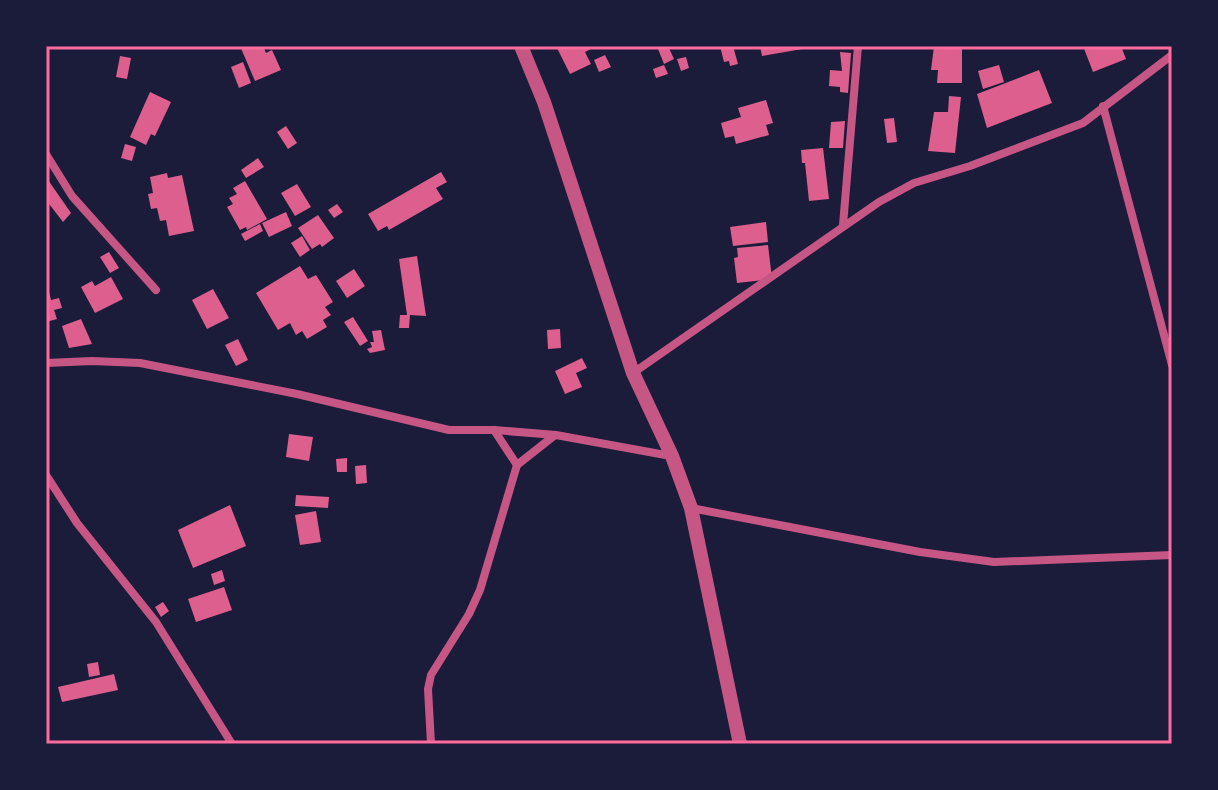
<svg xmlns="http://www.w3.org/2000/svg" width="1218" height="790" font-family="'Sofia Sans Condensed',sans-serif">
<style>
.building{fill:#dd5f8e}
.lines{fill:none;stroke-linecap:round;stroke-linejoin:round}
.minor{stroke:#c65784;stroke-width:8}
.tertiary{stroke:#c65784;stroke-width:14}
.neatline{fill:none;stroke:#ff6b9d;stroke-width:3}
</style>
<rect width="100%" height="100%" fill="#1b1b3a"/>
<!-- building -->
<g class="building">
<polygon points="240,46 263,46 266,53 272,50 281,70 255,81"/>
<polygon points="556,46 597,46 585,52 591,64 570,74"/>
<polygon points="668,46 674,59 664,64 658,49"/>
<polygon points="720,46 733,46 738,64 730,66 729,61 724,62"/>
<polygon points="760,46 807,46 808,48 762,56"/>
<polygon points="934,46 962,46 962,83 937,83 938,70 931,70"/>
<polygon points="1083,46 1121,46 1126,59 1093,72"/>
<polygon points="840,52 851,53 848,93 840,92 840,87 829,86 830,70 842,71"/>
<polygon points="605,55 611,67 599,72 594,60"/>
<polygon points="120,56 131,58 127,79 116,77"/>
<polygon points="686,57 689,68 681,71 677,59"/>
<polygon points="243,62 251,83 239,88 231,67"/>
<polygon points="664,65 668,74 656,78 653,69"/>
<polygon points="999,65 1004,82 983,89 978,71"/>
<polygon points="1039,70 1052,103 987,128 977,94"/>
<polygon points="150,92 171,102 155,136 151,134 146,145 130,137"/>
<polygon points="949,96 961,97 955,153 928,151 934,112 948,112"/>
<polygon points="766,100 773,123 766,125 769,135 736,144 734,136 725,138 721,123 741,117 738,108"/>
<polygon points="894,118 897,142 887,143 884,119"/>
<polygon points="845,121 843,148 829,148 831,122"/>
<polygon points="286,126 297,143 288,149 277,132"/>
<polygon points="125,144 136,147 132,161 121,158"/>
<polygon points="823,148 829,199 809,201 805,163 802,163 801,150"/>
<polygon points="258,158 264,167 246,178 241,170"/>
<polygon points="441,172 447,182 436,188 443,199 389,230 387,226 378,231 368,214"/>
<polygon points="167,173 168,178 182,175 194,231 169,236 166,220 160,221 157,208 151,209 148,194 153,193 150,177"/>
<polygon points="46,177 71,213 63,222 46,200"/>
<polygon points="245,181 267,219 247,230 246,227 240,230 227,207 233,204 229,198 237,194 233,188"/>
<polygon points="297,184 311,207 295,216 281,193"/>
<polygon points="337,204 343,212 334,218 328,210"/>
<polygon points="286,212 292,226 269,237 262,223"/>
<polygon points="318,215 334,238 322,247 320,244 312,249 298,228"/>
<polygon points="766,222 768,242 733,246 730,227"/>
<polygon points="260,224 263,231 245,241 241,234"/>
<polygon points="302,236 310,250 300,257 291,243"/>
<polygon points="768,245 772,279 737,283 734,258 738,257 737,248"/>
<polygon points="109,252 119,268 110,273 100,257"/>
<polygon points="417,256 426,316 410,315 409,328 399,328 400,315 407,315 399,259"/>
<polygon points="300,266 308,279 316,275 333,302 325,307 331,315 323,320 327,327 307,339 302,331 296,335 290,323 278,330 256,293"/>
<polygon points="354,269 365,286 347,298 336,281"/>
<polygon points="111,277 123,299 95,313 81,287 92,281 95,286"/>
<polygon points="213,289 229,318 207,329 192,300"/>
<polygon points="49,292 51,300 59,298 62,308 54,310 57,319 46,322 46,293"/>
<polygon points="353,317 368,341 360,346 344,322"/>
<polygon points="81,319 92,344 69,348 62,326"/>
<polygon points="560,329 561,348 548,349 547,330"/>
<polygon points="381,330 385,350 370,353 367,349 372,347 370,342 374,342 372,331"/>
<polygon points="238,339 248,360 236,366 225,345"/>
<polygon points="582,358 587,368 576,373 582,387 565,394 555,371"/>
<polygon points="289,434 313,437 309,461 286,457"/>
<polygon points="347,458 347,472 337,472 336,459"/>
<polygon points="366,465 367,483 356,484 355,466"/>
<polygon points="296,495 329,497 328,508 295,506"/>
<polygon points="230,505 246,546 193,568 178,530"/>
<polygon points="316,511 321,542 300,545 295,515"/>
<polygon points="222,570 225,581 214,585 211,574"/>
<polygon points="224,587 232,610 196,622 188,599"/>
<polygon points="163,602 169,611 161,617 155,607"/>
<polygon points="98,662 100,675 89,677 87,664"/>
<polygon points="114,674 118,690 62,702 58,687"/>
</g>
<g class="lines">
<!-- minor -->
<g class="minor">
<polyline points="1103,106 1172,365"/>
<polyline points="46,154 72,196 156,290"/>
<polyline points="843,225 858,46"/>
<polyline points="46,363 92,361 140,363 297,394 449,430 494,430 556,435 671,456"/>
<polyline points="633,373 879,202 914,183 970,166 1083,123 1172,55"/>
<polyline points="494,430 517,465"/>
<polyline points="46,475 77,523 156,622 232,744"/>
<polyline points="691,508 920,552 994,562 1172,555"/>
<polyline points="431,744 428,689 431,675 469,614 480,590 517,465 555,435"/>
</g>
<!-- tertiary -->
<polyline class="tertiary" points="521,46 544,102 633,373 672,456 691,508 740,744"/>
</g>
<!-- border -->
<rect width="1218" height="790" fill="none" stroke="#1b1b3a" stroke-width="96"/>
<rect x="48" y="48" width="1122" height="694" class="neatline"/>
</svg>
